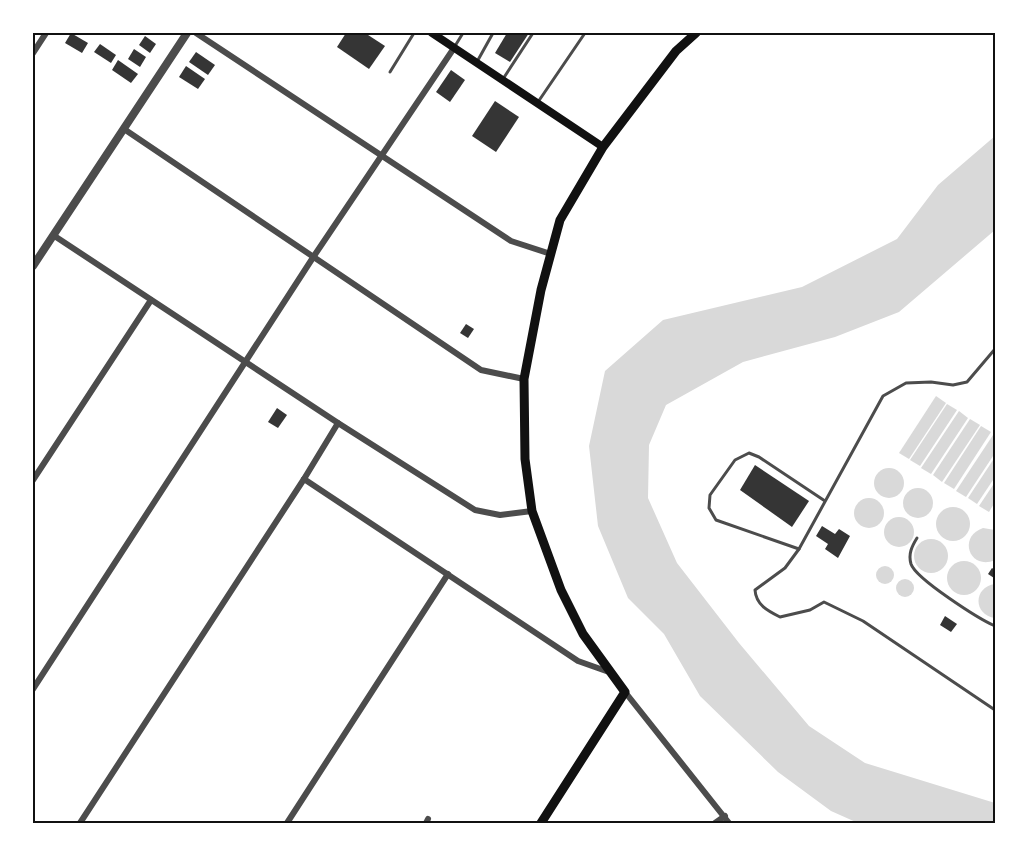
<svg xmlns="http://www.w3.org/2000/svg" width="1028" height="856" font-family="Rubik,sans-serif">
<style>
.water{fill:#d9d9d9}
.building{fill:#353535}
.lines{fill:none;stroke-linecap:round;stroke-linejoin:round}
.service{stroke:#4c4c4c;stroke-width:3}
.minor{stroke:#4c4c4c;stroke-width:6}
.tertiary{stroke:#4c4c4c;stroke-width:8}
.secondary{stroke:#111;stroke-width:8}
.primary{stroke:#111;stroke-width:9}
.neatline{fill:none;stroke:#111;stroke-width:2}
</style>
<rect width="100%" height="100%" fill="#fff"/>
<!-- water -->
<g class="water">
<polygon points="995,136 995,230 899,312 835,337 743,362 666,405 649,445 648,498 677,563 739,643 809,726 865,763 995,803 995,823 858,823 831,811 778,772 700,696 664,634 628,598 598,526 589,446 605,371 663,320 802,287 897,239 938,185"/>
<polygon points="936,396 946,403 909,459 899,453"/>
<polygon points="947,404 957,410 920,466 910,460"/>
<polygon points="959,411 968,418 931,474 921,468"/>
<polygon points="970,419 980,425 942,482 933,475"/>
<polygon points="981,426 991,432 954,489 944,483"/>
<polygon points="993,435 995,436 995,453 966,497 956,491"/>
<polygon points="995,457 995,477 977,504 968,498"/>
<circle cx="889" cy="483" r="15"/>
<polygon points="995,482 995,502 989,512 979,506"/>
<circle cx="918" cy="503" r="15"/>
<circle cx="869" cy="513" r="15"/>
<circle cx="953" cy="524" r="17"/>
<circle cx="899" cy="532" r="15"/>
<path d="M983 528 995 530V560C970 571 957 537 983 528Z"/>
<circle cx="931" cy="556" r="17"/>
<circle cx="964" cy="578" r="17"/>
<circle cx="885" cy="575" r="9"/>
<circle cx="905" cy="588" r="9"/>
<path d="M995 584V618C973 615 973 587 995 584Z"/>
</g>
<!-- building -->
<g class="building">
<polygon points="71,33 88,43 82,53 65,43"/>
<polygon points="346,33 365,33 385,46 369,69 337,47"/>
<polygon points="507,33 529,33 510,62 495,53"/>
<polygon points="145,36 156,44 150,53 139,45"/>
<polygon points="100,44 116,55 111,63 94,52"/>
<polygon points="134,49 146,57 140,67 128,59"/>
<polygon points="196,52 215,65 208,75 189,62"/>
<polygon points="118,60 138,74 131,83 112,70"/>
<polygon points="186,66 205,79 198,89 179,77"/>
<polygon points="451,70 465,80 450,102 436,92"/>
<polygon points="495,101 519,117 496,152 472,136"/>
<polygon points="466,324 474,329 468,338 460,333"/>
<polygon points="277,408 287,415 278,428 268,422"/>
<polygon points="755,465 809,501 792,527 740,490"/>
<polygon points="822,526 835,534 839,529 850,536 838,558 825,549 828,544 816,536"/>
<polygon points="992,568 995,570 994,578 988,574"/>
<polygon points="945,616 957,624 951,632 940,625"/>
</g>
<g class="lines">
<!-- service -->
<g class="service">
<polyline points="455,46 463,33"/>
<polyline points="478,60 493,33"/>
<polyline points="390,72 414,33"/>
<polyline points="503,79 533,33"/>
<polyline points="538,102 585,33"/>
<polyline points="825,501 759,457 749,453 735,460 710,495 709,508 716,520 799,549 883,396 906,383 931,382 953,385 967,382 995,349"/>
<path d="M917 538C912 546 908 554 911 564 916 579 979 619 995 626"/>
<path d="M799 549 785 568 755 590C756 605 768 611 780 617L810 610 824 602 863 621 995 710"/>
</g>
<!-- minor -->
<g class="minor">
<polyline points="196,33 511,241 551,254"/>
<polyline points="33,53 46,33"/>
<polyline points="124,129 481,370 524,379"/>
<polyline points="53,235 338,423 475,510 500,515 532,511"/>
<polyline points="304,479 578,661 609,672"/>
<polyline points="33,480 151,300"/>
<polyline points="33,689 314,256 454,48"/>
<polyline points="625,692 729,823"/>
<polyline points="80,823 304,479 338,423"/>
<polyline points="287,823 448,574"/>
<polyline points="426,823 428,819"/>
<polyline points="715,823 725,816"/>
</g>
<!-- tertiary -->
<polyline class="tertiary" points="33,266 187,33"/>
<!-- secondary -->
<polyline class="secondary" points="432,33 603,147"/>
<!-- primary -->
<polyline class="primary" points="541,823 625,692 583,634 561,590 532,511 525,459 524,379 541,290 560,220 603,147 676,51 696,33"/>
</g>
<!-- border -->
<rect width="1028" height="856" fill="none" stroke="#ffffff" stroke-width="69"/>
<rect x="34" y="34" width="960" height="788" class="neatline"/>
</svg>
